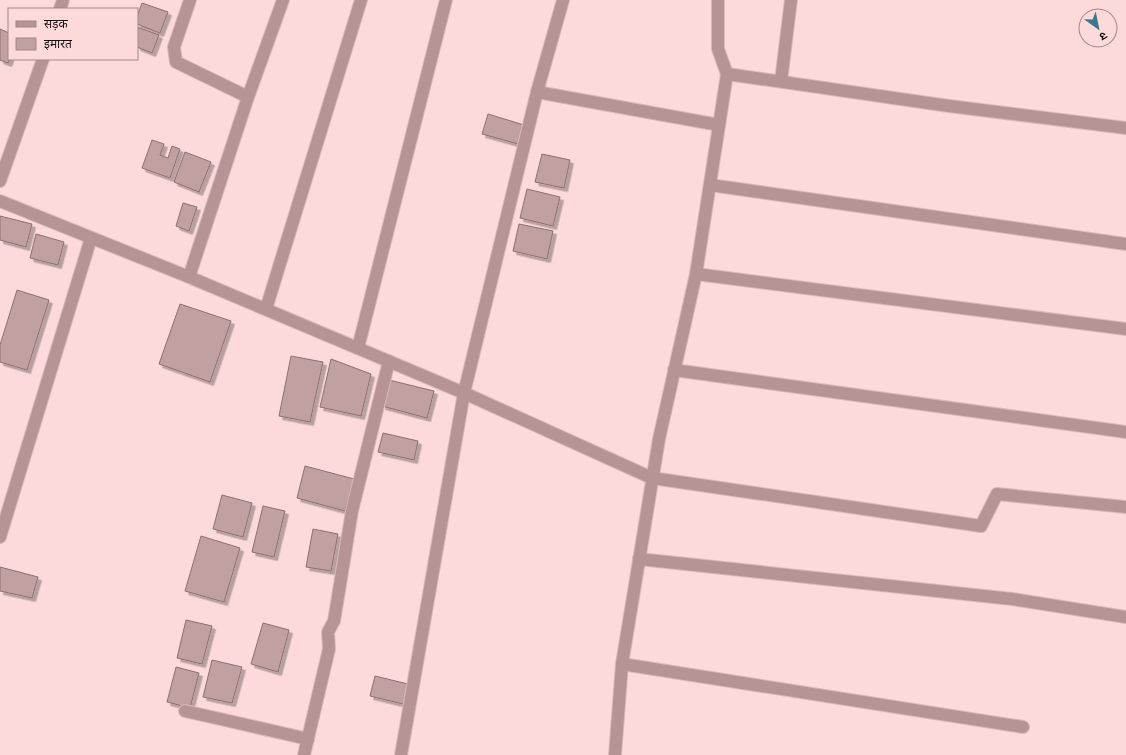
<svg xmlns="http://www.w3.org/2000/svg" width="1126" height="755" font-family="'Asap Condensed','Noto Sans Devanagari',sans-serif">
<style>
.building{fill:#c0a0a0;stroke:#8d6f6f;filter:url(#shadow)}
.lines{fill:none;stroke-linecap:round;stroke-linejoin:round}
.minor-casing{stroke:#d8b9b9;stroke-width:14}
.minor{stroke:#b69494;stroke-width:12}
</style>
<defs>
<filter id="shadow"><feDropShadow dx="3.5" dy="3.5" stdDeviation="0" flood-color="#0004"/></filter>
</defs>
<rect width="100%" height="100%" fill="#fcdada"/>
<!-- building -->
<g class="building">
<polygon points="142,3 168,12 160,33 137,24 137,17"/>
<polygon points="137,27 159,35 152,53 137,47"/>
<polygon points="0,29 9,33 10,59 8,63 0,60"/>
<polygon points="488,114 524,125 518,144 482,134"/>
<polygon points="152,140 164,144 160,155 168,158 172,146 180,149 170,178 142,168"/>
<polygon points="185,152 211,162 199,192 174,182"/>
<polygon points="542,154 570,160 564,188 535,182"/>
<polygon points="527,189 560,197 553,226 520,218"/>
<polygon points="183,203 197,207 189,231 176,226"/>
<polygon points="0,216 32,224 26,247 0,240"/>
<polygon points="519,224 553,231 547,259 513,251"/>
<polygon points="36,234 64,242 58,265 30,258"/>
<polygon points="17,290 49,300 27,370 0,362 0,345"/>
<polygon points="180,304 231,321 210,382 159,364"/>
<polygon points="291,356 323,362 310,422 279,416"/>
<polygon points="331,359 371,374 361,416 320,407"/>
<polygon points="389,380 434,391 427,418 382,406"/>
<polygon points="383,433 418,441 414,460 378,452"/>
<polygon points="305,466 354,479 345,511 297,498"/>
<polygon points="222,495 252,503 243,537 213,529"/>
<polygon points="263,506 285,511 274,557 252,552"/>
<polygon points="313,529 338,534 331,571 306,567"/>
<polygon points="201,536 240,548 224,602 185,591"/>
<polygon points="0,567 38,577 32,598 0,591"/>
<polygon points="186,620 212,626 202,664 177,658"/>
<polygon points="263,623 289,630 278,672 251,664"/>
<polygon points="212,660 242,667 232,703 203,697"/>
<polygon points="176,667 199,673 190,708 167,702"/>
<polygon points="375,676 412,685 407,705 370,696"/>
</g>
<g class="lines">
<defs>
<g id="minor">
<polyline points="190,0 174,47 176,62 248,97"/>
<polyline points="718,0 718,49 727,74"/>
<polyline points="60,9 63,0"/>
<polyline points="781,81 791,0"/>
<polyline points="537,92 719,125"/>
<polyline points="0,181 43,59"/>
<polyline points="710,185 1126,244"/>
<polyline points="0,201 189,277 248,97 283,0"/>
<polyline points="696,274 1126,329"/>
<polyline points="189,277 464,393 652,478 981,526 997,494 1126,507"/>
<polyline points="266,309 361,0"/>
<polyline points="358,348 446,0"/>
<polyline points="674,370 1126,432"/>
<polyline points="0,537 91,238"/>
<polyline points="639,559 1012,599 1126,617"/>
<polyline points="622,664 1023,727"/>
<polyline points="185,711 308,739"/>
<polyline points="304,755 329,649 328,632 334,621 352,511 389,361"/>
<polyline points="401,755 464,393 537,92 563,0"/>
<polyline points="615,755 622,664 659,439 696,274 727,74 949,106 1126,128"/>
</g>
</defs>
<!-- minor casing -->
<use href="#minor" class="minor-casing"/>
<!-- minor -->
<use href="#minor" class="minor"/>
</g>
<!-- legend -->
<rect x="8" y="8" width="130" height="52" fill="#fcdada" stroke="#a18888"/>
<rect x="16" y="21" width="20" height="6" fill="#b69494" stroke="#a18888"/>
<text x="44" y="28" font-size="12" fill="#180d0e">सड़क</text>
<rect x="16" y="38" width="20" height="12" fill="#c0a0a0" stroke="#a18888"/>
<text x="44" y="48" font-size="12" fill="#180d0e">इमारत</text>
<!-- north arrow -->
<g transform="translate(1098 28) rotate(147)"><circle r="19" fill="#fcdada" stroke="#a18888"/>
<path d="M0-3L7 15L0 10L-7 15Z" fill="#3c768f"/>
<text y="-6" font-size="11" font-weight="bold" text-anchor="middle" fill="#180d0e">उ</text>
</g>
</svg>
